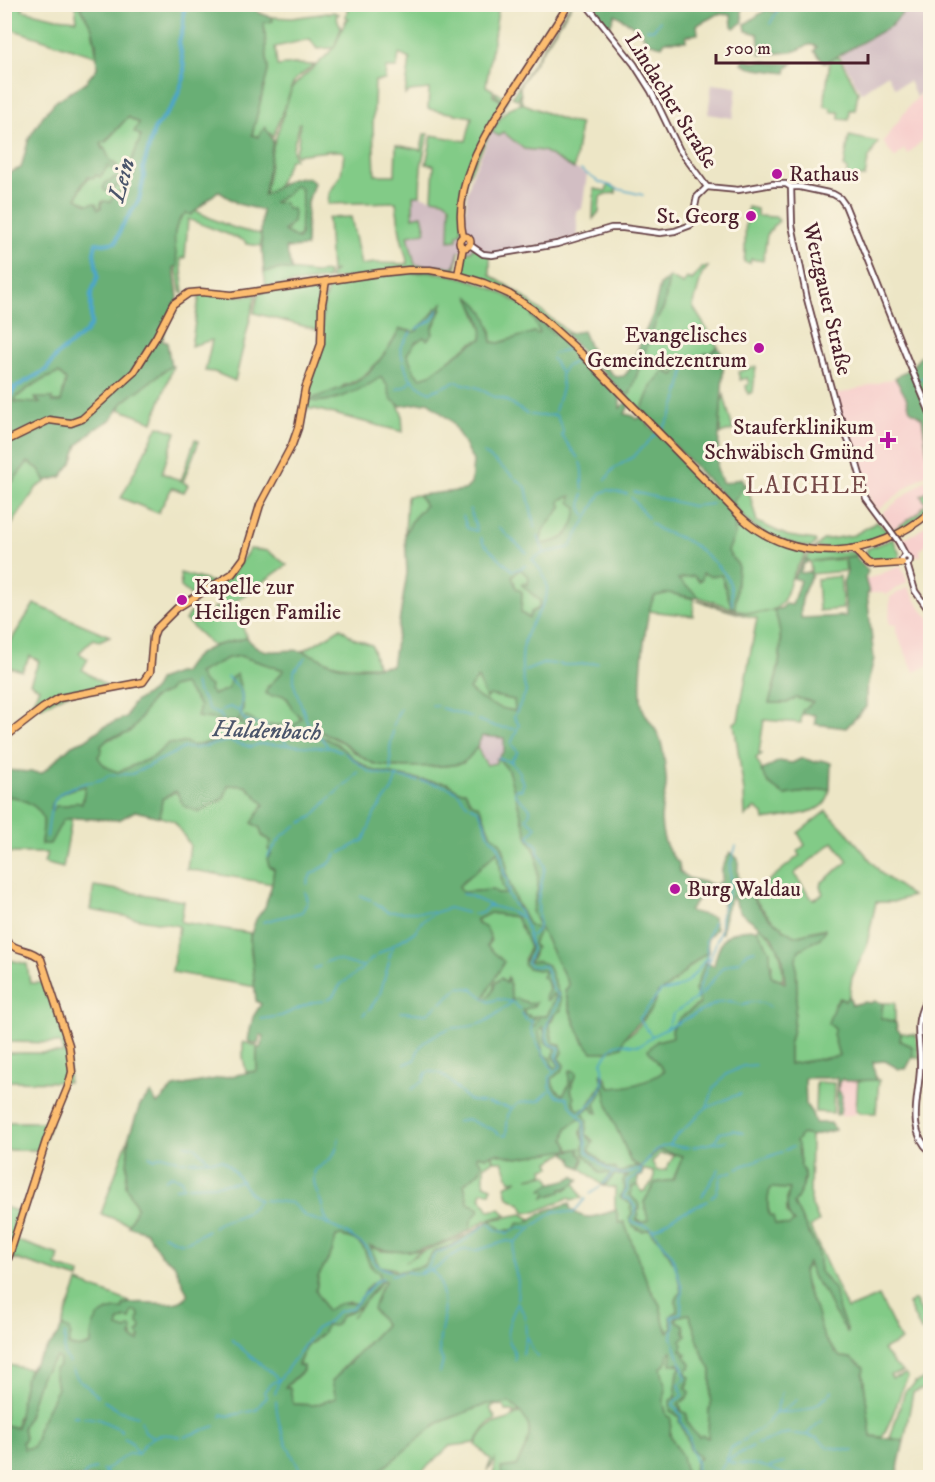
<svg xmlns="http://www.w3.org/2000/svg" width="935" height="1482" font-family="'IM FELL DW Pica',serif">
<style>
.built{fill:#f7d0cd}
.industrial{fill:#d2bec3}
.green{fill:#82cb87;stroke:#667559;stroke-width:1.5;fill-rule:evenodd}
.forest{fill:#69af74;stroke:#5a6750;stroke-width:1.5;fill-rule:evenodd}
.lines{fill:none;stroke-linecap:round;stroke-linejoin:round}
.stream{stroke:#4ca6ca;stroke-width:1.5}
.river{stroke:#4ca6ca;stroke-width:4}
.minor-casing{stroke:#623d42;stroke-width:8}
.major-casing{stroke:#623d42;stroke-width:9}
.minor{stroke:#fff;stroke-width:4.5}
.major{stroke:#fcbd6f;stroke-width:6}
.minor-bridge-casing{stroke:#623d42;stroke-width:8;stroke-linecap:butt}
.minor-bridge{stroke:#fff;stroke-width:4.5}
.poi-dot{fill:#b5179e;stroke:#fcf5e5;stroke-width:2}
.labels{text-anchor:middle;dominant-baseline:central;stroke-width:6;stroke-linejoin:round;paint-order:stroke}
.street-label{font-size:22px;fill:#4a1f2b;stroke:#fcf5e5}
.poi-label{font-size:22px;fill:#4a1f2b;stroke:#fcf5e5;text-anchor:start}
.water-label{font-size:24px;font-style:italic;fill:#4b556b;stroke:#fcf5e5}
.neighbourhood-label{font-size:24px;letter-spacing:1.5px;fill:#764a48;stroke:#fcf5e5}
</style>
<rect width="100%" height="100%" fill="#fcf5e5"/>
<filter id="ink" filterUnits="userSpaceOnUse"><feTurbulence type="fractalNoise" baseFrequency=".0167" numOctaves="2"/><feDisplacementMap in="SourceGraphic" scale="12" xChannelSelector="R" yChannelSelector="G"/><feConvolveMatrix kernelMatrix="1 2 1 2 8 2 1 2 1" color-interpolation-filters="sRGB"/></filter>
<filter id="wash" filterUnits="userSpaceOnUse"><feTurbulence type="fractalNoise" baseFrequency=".008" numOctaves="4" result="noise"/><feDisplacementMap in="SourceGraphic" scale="24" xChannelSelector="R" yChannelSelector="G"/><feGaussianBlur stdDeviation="1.35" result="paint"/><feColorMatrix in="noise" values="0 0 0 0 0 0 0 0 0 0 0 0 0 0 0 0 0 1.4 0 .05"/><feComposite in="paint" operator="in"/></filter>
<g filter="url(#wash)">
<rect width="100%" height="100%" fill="#ede6c6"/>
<!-- built -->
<g class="built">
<polygon points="930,85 930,140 927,136 908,154 904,149 895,158 883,142 910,105"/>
<polygon points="895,378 906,397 910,410 922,418 928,473 910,485 877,511 866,492 862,470 844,422 841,417 835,395"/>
<polygon points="926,479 930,487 930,490 921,496 926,503 917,514 894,529 882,513"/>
<polygon points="930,522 930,536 924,547 920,550 921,556 910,556 906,553 900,540 916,533"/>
<polygon points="901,566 907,581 906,583 886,595 885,593 869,593 865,580"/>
<polygon points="908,587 921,609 930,618 930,665 914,672 896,632 896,625 889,624 890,597"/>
<polygon points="858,1079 856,1114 841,1117 842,1096 838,1089 839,1082"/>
</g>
<!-- industrial -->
<g class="industrial">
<polygon points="910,5 930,5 930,83 916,97 909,81 895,88 887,74 861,93 840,55 891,26"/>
<polygon points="712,84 737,87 733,118 708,114"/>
<polygon points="492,132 498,136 503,132 523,149 543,151 587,175 582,209 576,211 578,237 554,244 490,255 471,251 458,251 456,264 451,267 415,265 408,235 425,232 413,218 413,194 447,202 457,234 465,232 467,195 472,175"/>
<polygon points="482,736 504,738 504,751 496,759 496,763 487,765 481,756 478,746"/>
</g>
<!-- green -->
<g class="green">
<polygon points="5,5 24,5 22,10 57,18 77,20 75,5 79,5 92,28 97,57 11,29 5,34"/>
<path d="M348 5H499L486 86 493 90V96L500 100 501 104 502 100 495 95V92L508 98 466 180 461 233 457 234V240L449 241 450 205 443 200 432 198 434 165 426 164 432 135 466 141 472 117 428 109 429 89 410 91 405 95 410 59 399 54 397 68H386L385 80 375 81 373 125 375 175H395L396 145 421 150 424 134H428L421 167 420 195H413V217L422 215 426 232 408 235 415 265 453 267 456 264 459 251 456 268 453 271 444 270 329 279 330 275 336 271 331 272 328 218 351 217 361 265 374 263 408 264 400 233 396 202 328 204 329 194 341 174 344 154 342 151H328L296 155 295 152 298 145 300 123 298 124C299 136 289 147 295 159L290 160 278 185 265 195 272 150 291 90 273 137 270 133 258 137 252 135 268 71 264 22 272 21V17L292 18 334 12 339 14 336 16 341 28 334 48 346 20 349 19 346 17ZM310 39 317 49 333 48C321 64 303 74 290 90L295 80 314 65 294 64 277 66 275 47Z"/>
<path d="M570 5H572L521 83 519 91 520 89 522 103 566 121 580 124 574 169 543 151 524 149 503 132 499 136 492 132C500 118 506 106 522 104L519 101 520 93 517 99 512 97Z"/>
<polygon points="836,57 840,58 858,92 855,110 850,110 849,120 839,119 839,112 831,112 831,108 824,106 830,60"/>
<path d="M128 117 139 123 141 136 131 163 135 168 134 175C125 179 115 179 106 182L113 189 119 185 122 186 120 192 110 202 103 201 101 203V208L98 209 77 199C85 173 91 180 108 166L111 167 117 165 110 161 104 148 102 149 100 141 106 142Z"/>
<polygon points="849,136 878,142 868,160 865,177 847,177 847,169 844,167"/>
<path d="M295 185 301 189C303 197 302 233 298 239L284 231 288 229V209L281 203H273L288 193Z"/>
<polygon points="608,185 616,188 616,193 606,194 600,197 599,212 593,219 594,189 606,191"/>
<path d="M748 207 757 209V216L776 217 779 221 772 227 771 231H769L767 235 763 261 751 259 750 263 744 262C747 243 743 224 748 207Z"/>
<path d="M196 211C218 222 237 231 261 234V246L246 244 245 241 188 219 185 258H181L184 294 181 293 180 290C177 266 165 231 186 212L191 215Z"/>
<polygon points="474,246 483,253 490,255 490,275 519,293 569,333 565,334 495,285 464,272 462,269 464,252 471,251"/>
<polygon points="703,267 708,267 702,274 693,307 718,347 709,354 706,353 698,358 678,362 676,371 674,375 668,371 652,385 641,411 625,395 630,393 656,321 664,307 669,277 683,284 687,278 692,280"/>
<polygon points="281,269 315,273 328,272 327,279 266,287 264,272"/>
<path d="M429 272C485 276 518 301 560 334L556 335 533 316 540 333 536 334 534 332 499 343 492 342 491 329 470 298 483 331 482 339 472 343 429 375 421 378 415 373 407 354C414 343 420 337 433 334L432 330 442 309 436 308 427 321 418 328 419 329 414 332 402 329 399 331 398 336C382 357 368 379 342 386L364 388 380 377 387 385 391 399 401 406 398 405 402 413 403 432 315 409H302L318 359 324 303 329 285 386 275Z"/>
<polygon points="322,284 324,286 322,331 254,313 258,295 261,292"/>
<polygon points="200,293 248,296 256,294 235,381 214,372 205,371 212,340 191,346"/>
<polygon points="171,366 173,366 153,422 119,409 123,402"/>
<polygon points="756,366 753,392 748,394 746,386 749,384 747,378 740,380 738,372"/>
<path d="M59 373 66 380 61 403 51 402 52 399H36L41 404 15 402 16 398C29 386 42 379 59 373Z"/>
<polygon points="724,395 733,430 720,434 721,403"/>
<polygon points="158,426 176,432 162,473 181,481 195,439 199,441 183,482 188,485 184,492 172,488 158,513 121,498"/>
<polygon points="28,461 39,469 46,482 37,487 5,535 5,491"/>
<path d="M747 484 757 522 788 536 815 540 816 542 811 548C785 542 741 529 733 500L737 497 744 485Z"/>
<polygon points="930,490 930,509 896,534 893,530 917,514 926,503 921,496"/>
<polygon points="419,495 425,506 413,519 405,534 407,496"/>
<polygon points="571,496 578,508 576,520 566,537 556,543 540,544 543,530 561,508 560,500"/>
<path d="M735 513 750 527 808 551C803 559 797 566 793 575 789 584 787 598 780 605 769 616 748 614 735 609L738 565 730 555 728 551 735 534Z"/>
<path d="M877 522 891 535C866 544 842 549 815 548L823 540 854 535Z"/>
<polygon points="893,539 900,555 897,560 874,564 866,558 867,549"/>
<polygon points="250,549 268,551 287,565 229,606 241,623 247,638 213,646 185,620 193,610 205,619 215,607 220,610 227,605 210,590 232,574"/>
<polygon points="812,552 853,552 860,555 812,561 845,559 846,571 811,574 810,561 805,559"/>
<polygon points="520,569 529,577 528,586 522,585 540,601 539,608 529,618 521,613 522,592 516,588 512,576"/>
<polygon points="180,573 216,583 193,597 181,587"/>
<polygon points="702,573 721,575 732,608 699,597 678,579"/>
<polygon points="840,576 843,609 819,611 817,579"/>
<polygon points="669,593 694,599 693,616 649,611 650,603 655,596"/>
<path d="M700 600C727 608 746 619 774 610 787 641 778 672 769 703H787L796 698 814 702 802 711 801 723 764 720 759 753 762 754 756 758 769 784 784 795 830 789C829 794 828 800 825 803 818 814 777 818 764 820L763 814 755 808 745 817 744 792 734 723 738 720 757 618 743 615 698 601Z"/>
<polygon points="34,604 110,636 99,641 93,639 79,653 88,659 82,670 109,687 67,694 42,707 32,703 39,688 30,683 39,661 30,656 22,671 9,667 7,672 5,671 5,650"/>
<path d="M341 628 353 638 372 645 377 666C343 667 335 667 303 651Z"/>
<path d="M240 656 284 670 275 681 267 687C273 691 280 693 285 697 287 698 300 715 301 718L295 725 285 724 272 727 258 724 254 734 191 746 186 743 178 744 169 743 153 757 118 772C109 769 103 766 98 757L102 750 101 746C109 735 120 739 130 731 140 724 143 709 152 700 157 694 166 695 171 687L184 684 200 706 197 717 238 722C248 706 241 692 237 675L231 678 229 689 212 695 209 690V686L203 682 198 673 228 658Z"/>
<path d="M478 678 487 698 489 695 515 700V711C494 707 484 704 468 689Z"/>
<path d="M318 731 344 743 352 751 374 764 393 767 446 766 463 763 477 746 481 756 487 765 496 763V759L498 758 508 770 528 838 537 855 538 888 532 912 569 985 565 991 571 1014 584 1043C596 1041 612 1042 623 1038 638 1033 653 1007 658 993 677 984 689 963 708 952L701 978 695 990 700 1003 680 1018 672 1029 673 1037 657 1041 664 1071C648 1083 630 1087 610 1088L605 1076 602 1074C605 1090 608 1106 614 1121 619 1135 626 1147 630 1161L640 1167 659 1150 683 1156 673 1180 655 1183 644 1202 649 1220C644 1223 641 1223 636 1221L638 1207 629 1193 634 1186 638 1185 642 1192 646 1190 654 1180V1172C640 1169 631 1165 618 1175H629L623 1181 625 1188 623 1191 632 1205 637 1229 642 1231 651 1229 652 1234 661 1241 676 1267 681 1291 676 1300 677 1311 670 1317 672 1327 668 1332 664 1324 660 1305 649 1287 624 1222 619 1223 615 1206V1188L604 1186 617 1172 616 1169 607 1167 589 1150 593 1141 586 1134 583 1113 592 1107 595 1111 597 1110 595 1104 601 1093 600 1088 587 1108 580 1110 577 1109C572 1100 569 1088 574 1079L570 1078 568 1090 563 1095C557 1090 552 1088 552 1079L563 1069 564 1065 558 1058 563 1052 557 1043H553L549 1023 552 1021 561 1000 543 963 529 962 534 955 533 944 535 936 512 893 513 890C504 879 508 864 504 851 501 842 495 840 490 832 482 820 488 809 471 802L465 791H459L447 783 421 780 372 770 356 760 337 744 315 734ZM660 1154 674 1155 666 1170 657 1171 652 1162Z"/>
<polygon points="228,785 246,786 264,804 260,828 262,836 271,841 274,869 272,884 187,869 190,845 174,821 160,817 162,799 176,791 184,806 199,812 224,798"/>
<path d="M85 786 82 804H71L52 811 50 808C57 792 69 789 85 786Z"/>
<path d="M5 796C17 796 41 805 43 820 44 828 41 837 41 844L63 820 72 818 63 868 44 863 47 853H5Z"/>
<path d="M826 811 847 832 882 874 912 896 893 902H876L866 948 852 978 849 996 845 1001 840 998C838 1001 835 1003 834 1006 831 1018 837 1045 839 1057L789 1064V1045L793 1029 797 992 796 958 799 950 820 938 822 929 793 936 771 919 751 895 800 855 798 851 805 845 798 833ZM833 842 848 861 821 883 820 887 823 894 813 900 794 874Z"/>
<polygon points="498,851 507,895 499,894 493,890 461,892 459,886"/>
<polygon points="94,886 184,901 181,922 250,933 250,946 256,987 172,972 179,926 90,910"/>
<polygon points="490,913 516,917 530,947 524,960 528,968 546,971 550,998 552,994 556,996 547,1016 539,1016 534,1027 531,1024 531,1018 523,1013 522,1010 528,1004 517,1000 512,1002 510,984 507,981 506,983 502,979 495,983 492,993 485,1000 484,998 487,991 491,951 487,946 491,940 476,920"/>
<path d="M759 926C779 942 783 955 783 980L771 976 772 965 757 929Z"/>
<path d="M4 957 10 960 27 964 30 983H47C58 1015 73 1048 68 1082L5 1081V1053H63L60 1043 5 1042Z"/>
<polygon points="883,1003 895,1003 895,1022 881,1018"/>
<polygon points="921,1019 930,1019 930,1057 928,1066 923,1065 920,1039"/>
<path d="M542 1027 545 1030V1038L556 1049 554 1053 555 1060 560 1065V1067L557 1068C542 1060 541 1046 539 1031Z"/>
<polygon points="901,1033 916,1035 919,1058 912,1058 913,1056 900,1041"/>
<polygon points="243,1042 257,1046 257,1071 246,1072 243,1057"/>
<polygon points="858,1079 879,1080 876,1113 859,1113 856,1110"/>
<polygon points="816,1082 834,1083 833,1113 815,1112"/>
<polygon points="580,1118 584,1122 581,1133 599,1173 608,1173 610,1175 602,1185 581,1168 584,1159 577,1149 569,1150 549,1162 551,1167 543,1169 544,1174 528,1178 547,1175 552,1184 545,1197 555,1194 561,1189 565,1190 575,1183 582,1198 571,1200 570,1197 536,1212 525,1212 522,1205 508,1197 505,1186 518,1180 510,1181 502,1161 494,1161 493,1155 496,1153 517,1158 569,1149 565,1139 567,1128"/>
<polygon points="5,1122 51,1122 41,1150 5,1150"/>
<path d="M802 1134 811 1136 810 1200 819 1222 810 1227 847 1309 879 1296 901 1341 883 1350 894 1364 903 1372 890 1375 892 1378 905 1374 908 1376C898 1396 894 1418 882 1437L871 1436 863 1375 850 1358 840 1357 824 1338 803 1277 804 1268 808 1263 813 1278 825 1293 833 1311 847 1330 826 1278 820 1272 818 1251 794 1204C799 1194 808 1182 803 1170 800 1162 801 1170 800 1161 799 1154 798 1148 795 1141Z"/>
<polygon points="129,1136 126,1186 137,1207 129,1224 101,1214"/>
<polygon points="477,1155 486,1157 491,1155 493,1161 484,1166 484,1184 492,1187 490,1193 483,1191 480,1196 489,1211 500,1209 506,1215 484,1221 470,1230 471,1205 468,1203 464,1184 468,1180"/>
<path d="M770 1188 791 1189 787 1196V1213L794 1222 789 1226 775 1224C767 1210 766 1204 770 1188Z"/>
<polygon points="5,1207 23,1213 15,1240 59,1255 56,1266 80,1274 79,1279 9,1257 5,1271"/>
<polygon points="522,1214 531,1219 525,1223 519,1223 513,1230 501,1230 491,1220"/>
<polygon points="466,1235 450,1246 434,1251 423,1266 397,1272 395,1269 379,1266 369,1246 380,1251 421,1251 405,1262 421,1252"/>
<path d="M341 1236C346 1237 352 1238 356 1241 370 1248 363 1267 379 1272L380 1278 369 1286 357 1304 349 1302 327 1311 316 1291 318 1277 332 1252 336 1237Z"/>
<polygon points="383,1280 386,1281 379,1291 385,1325 341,1370 336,1398 314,1405 293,1404 290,1389 286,1387 303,1371 303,1366 298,1366 306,1346 315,1341 327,1324 361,1306 352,1317"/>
<polygon points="78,1282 130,1302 124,1305 123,1309 91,1334 91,1344 78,1348 68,1345 71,1335 62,1326"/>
<polygon points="915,1300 929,1327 921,1331 908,1304"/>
<polygon points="136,1311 139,1314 141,1326 139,1341 134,1340 131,1333 118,1327 118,1322 126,1318 130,1319 132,1312"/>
<path d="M689 1314 703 1355 711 1370V1406L709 1410 708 1438 699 1437 691 1431 679 1404 687 1398 689 1392 686 1388 689 1384 685 1374C691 1359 681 1354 680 1340 684 1335 686 1330 684 1325L675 1320 680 1315Z"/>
<path d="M672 1351V1357L681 1368 678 1371 676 1391 670 1411 680 1417C682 1429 688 1437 690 1450L700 1458 695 1461 694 1477H687L682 1457 670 1435 671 1418 667 1416 664 1405 665 1385 661 1368 667 1362 668 1354Z"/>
<polygon points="57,1357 60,1360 59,1366 54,1370 57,1390 37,1430 37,1437 33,1447 24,1449 22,1442 25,1438 23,1427 28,1416 40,1377"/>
<polygon points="4,1364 30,1369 22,1394 22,1408 17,1419 17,1428 5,1425"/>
<polygon points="930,1377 930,1387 913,1392 904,1441 890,1438 905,1391 914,1385 915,1382"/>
<polygon points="509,1402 519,1411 513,1415 513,1411 505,1411 504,1407 497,1405 490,1408 496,1419 487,1425 475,1443 450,1446 416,1477 371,1478 438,1423 487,1404 501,1405"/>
<path d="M520 1412C538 1431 526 1447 516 1466L502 1468V1477H493L495 1460 487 1471 491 1460 476 1445C489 1413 503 1428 520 1412Z"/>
</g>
<!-- forest -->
<g class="forest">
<path d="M79 5H253C255 13 265 15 272 17L273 21 264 23 268 71 252 135 258 137 265 127 273 141 264 195C281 187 286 175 309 178L314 183 307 205 306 247 286 248 292 271 281 269 264 272 261 234 262 210 238 204 218 191 191 215 186 213C169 227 175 246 178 266L174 267 178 298 171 311 162 341 167 342 171 366 123 402 112 419 95 429 78 445 72 463 61 477 46 481 39 469 28 462 5 491 4 249 10 232 5 209V174L21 168 29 138 43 116 56 101 85 83 97 68 96 44 92 28ZM128 117 139 123 134 132 141 136 131 163 135 168 134 175 125 179 120 175 118 178 114 177 112 180 106 182 103 188 105 191H108L119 185 122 187 120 192 115 194 110 202 104 201 101 203V208L98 209 96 203 87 204 77 198 81 186 88 177 94 178 96 175 100 177 108 166 112 169 117 168V165C108 162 109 155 104 148L102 149 101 142H105ZM295 185 301 189C304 205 299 219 301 235L298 239 284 231 293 222 294 212 291 208 288 209 283 202 273 203 288 193ZM59 373 66 380 61 402H52V398H35L40 403 15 402 16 398C29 386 42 379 59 373Z"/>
<polygon points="594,5 741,5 743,22 734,28 732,26 731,15 718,14 697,25 698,34 686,36 686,41 665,41 662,46 647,42 641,31 615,14 610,26 606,24"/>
<path d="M776 5V4L910 5 891 26 825 63 814 51 817 47C807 41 804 49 795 51 784 54 771 53 760 54L758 34 746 31 745 24 767 9 775 12Z"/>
<polygon points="744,59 753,62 762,61 773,63 793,63 787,68 786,73 756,69 748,67 742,63"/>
<polygon points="669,277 664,307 656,321 630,394 625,395 565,334 583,331 594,357 616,377 624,376 629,370 653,314 660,285"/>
<path d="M469 297C486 308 490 323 492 342L499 343 534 332 536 334 540 333 531 315 556 335 560 334 620 397V408L627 402 629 405 625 414 633 416 636 419 641 417 735 513V534L728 551 730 555 738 565 735 609 732 608 721 575 710 576 703 573 702 579 699 581 694 576 678 579 699 597 694 598 669 593 655 596C645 610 637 692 643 709 647 719 655 727 659 736 664 748 665 765 666 777 668 787 663 798 662 809 659 828 664 850 679 863L680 872 688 878 715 885 722 880V868L730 852 738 859C739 865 736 873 739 878 747 891 767 921 782 926L783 929 794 936 825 929V931L820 938 799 950 796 958 797 992 793 1029 789 1045V1064L839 1056 833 1034 835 1029 828 1023 834 1006 840 998 845 1001 849 996 852 1005 864 1002 871 1003 874 1001 883 1003 881 1018 896 1023 897 1029 901 1033 900 1041 912 1046 913 1056 906 1069H899L885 1061 873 1062 876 1080 846 1081 842 1079 839 1082 838 1089 842 1096 840 1114 836 1115 837 1078H805L806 1105 812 1113 815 1123H831L835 1130 811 1136 802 1134 796 1142 798 1144 800 1164 804 1172V1176L802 1189 794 1204 818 1251 820 1272 834 1289 840 1314 847 1328V1332L833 1311 825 1293 813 1278 808 1263 803 1271 806 1290 815 1307 824 1338 840 1357 850 1358 864 1368 863 1375 871 1436 904 1441 899 1463 897 1477H693L694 1476 695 1461 700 1458C687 1448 687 1435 679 1421L680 1417 670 1411V1400L675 1398 678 1371 681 1368 678 1364H671L672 1351 668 1354 667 1362 661 1368 665 1385 664 1405 667 1416 671 1418 670 1435 682 1457 687 1477H502L501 1468 516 1466C532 1437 538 1425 509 1402L501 1405 487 1404 438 1423 371 1478 5 1477 4 1425 17 1428 25 1379 30 1369 59 1334 62 1326 69 1330 71 1335 68 1345C75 1349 84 1348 91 1344 90 1322 99 1308 123 1309V1305C142 1297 176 1312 188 1295L174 1264 161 1255 146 1232 128 1226 137 1207 126 1186 129 1136 140 1105 151 1093 157 1104 174 1087 257 1071V1048H260L264 1036 260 1035 258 1044 249 1042 248 1039 253 1017 261 1004 256 1001 250 937 256 919 265 907 272 884 274 869 269 866 267 859 271 854 268 849 271 841 262 835 260 828 252 823 264 804 246 786 228 785 224 798 199 812 184 806 176 791 162 799 160 817 135 811 119 820 72 818 63 820 50 844H41C41 837 44 828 43 820 41 805 17 796 5 796L6 770 42 773 72 745 85 740 103 727 126 717C128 714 130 707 133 704 142 694 153 697 158 680L177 673H182C187 668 188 663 193 659 207 645 228 643 247 638 265 660 279 647 302 651 313 654 325 662 336 665 354 670 374 666 392 666L407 573 405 534 413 519 425 506 419 495 465 490 471 484 473 461 452 422 428 402 401 406 391 399 387 385 381 377C365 388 327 407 309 400 324 394 339 389 354 383 372 375 391 346 400 329L413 332 418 330 417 328C429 322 433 310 443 303L432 330 433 334 427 340 424 337 415 343 407 354 415 373 421 378 429 375 473 343 482 339C485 324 475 310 469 297ZM571 496 570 502 577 508C574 533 565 542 540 544L543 530 561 508 560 500ZM520 569 529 577 528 585 523 583 522 585 540 601 539 608 531 612 529 618 521 613 522 592 516 588 512 576ZM240 656 284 670C278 678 268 684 265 693L271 696 282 695 288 699 292 709 301 718 295 725C272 722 268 732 246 716L240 724 253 734 192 746 186 742 178 744 169 743 153 757 118 772C109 769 103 766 98 757L102 750 101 746 109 738 128 733 136 725 152 699 168 692 171 687 183 684 200 706 197 717 238 722C248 706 241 692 237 674L231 678 228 689 213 695 209 690 210 686 203 682 198 673 228 658ZM478 678 486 699 489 695 514 700 515 711C496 708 483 703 469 689ZM319 731C327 735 337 738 344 743 354 750 363 760 375 764 387 768 454 768 464 762 472 756 479 744 482 736L504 738V751L498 758 508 770 528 838 537 855 538 888 532 912 569 985 565 991C571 1012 577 1035 592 1052H605L622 1047 624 1038 652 1009 658 993C677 984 689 963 708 952L707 940 716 928 713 917 689 911 699 897 698 894 702 889 716 886 717 890 722 889 724 893 720 933H722L726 910 732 896 740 912 773 937 783 960 785 983 771 976 770 951 757 929C726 929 720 937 714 966L705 963 695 990 700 1004 680 1018 672 1029 673 1037 657 1041 648 1050 664 1071C648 1083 630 1087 610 1088L601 1073C604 1089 607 1105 613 1121 619 1135 626 1147 630 1161L640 1167 635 1166 619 1173 618 1175 629 1176 625 1177 623 1181 625 1189 620 1197 632 1205 630 1208 632 1213 629 1218 633 1226 642 1231 651 1229 652 1234 661 1241 676 1267 681 1291 676 1300 677 1311 670 1317 672 1327 668 1332 664 1324 660 1305 649 1287 624 1222 619 1223 616 1210C598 1216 584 1223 570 1208V1203L547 1210 525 1223H519L513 1230H501L491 1220 450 1246 434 1251 423 1266 398 1272 379 1266 370 1246C402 1259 441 1247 470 1230L471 1221 480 1209 468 1203 464 1184 480 1171 482 1163 477 1158V1155L486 1157 496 1153 517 1158 568 1150 566 1154 572 1158 573 1164 581 1168 582 1161H584L579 1152 580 1148 570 1151 565 1139 567 1128 580 1118 584 1122 581 1132 585 1142 583 1146 584 1155 593 1163 599 1173H608L610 1175 602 1185 604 1186 617 1172 616 1169 607 1167 589 1150 593 1142 586 1134 587 1120 583 1113 592 1107 594 1112 598 1113 595 1104 601 1093 602 1084 587 1108 580 1110 577 1109 573 1102 574 1098 571 1091 572 1081 576 1077V1072L571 1070 569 1072V1085L563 1095C557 1091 552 1088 552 1079L563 1069 564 1065 558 1058 563 1052 561 1045 553 1043 549 1023 554 1015 561 1010V1000L548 965 538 961 529 962 536 948 533 944 538 933 537 928 529 925 522 911 518 907 506 873 507 866 503 848 500 842 490 833 479 806 471 802 465 791H459L447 783 421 780 372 770 356 761 337 744 316 734ZM85 786 82 804 76 802 65 806H56L52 811 50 808C57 792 69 789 85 786ZM498 851 502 884 506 894H499L493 890 462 892 459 886ZM490 913 516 917 530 947 524 964 528 968 545 971 542 977 546 979 550 988 545 997 547 1001 553 994 556 996 547 1016H539L534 1027 531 1024 536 1016 529 1017V1015H525L523 1010 534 1006 536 1002 528 1004 526 1002 516 998 512 1001 508 976 506 983 501 978 495 983C494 991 491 995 486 999L484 998 504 962 487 946C493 936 489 927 477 924L476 920ZM542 1027 544 1030C545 1047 545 1042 556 1049L553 1057 560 1067 557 1068 552 1066 551 1058 543 1055 539 1031ZM659 1150 683 1156 673 1180 655 1183 644 1202 648 1220 642 1223 637 1220 639 1214 636 1210 640 1209 638 1203 629 1194 632 1191V1187L638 1185V1177L642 1176 643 1169 640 1167ZM770 1188 790 1189C786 1199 785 1215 794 1222L788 1226 775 1224 773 1216H770C766 1207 768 1198 770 1188ZM341 1236C346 1237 352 1238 356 1241 370 1248 364 1267 379 1272L380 1278 369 1286 357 1304C344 1302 338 1302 327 1311L316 1291 318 1277 332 1252 336 1237ZM382 1280 386 1281 379 1291 373 1309 385 1325 332 1381 336 1398 315 1405 293 1404 290 1388 285 1387 303 1370V1366L298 1365 306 1346 322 1334 327 1325 334 1326 337 1324 341 1316 361 1306ZM136 1311 139 1314 138 1323 141 1326 140 1330 137 1333 140 1337 139 1341 134 1340 131 1336 132 1329 131 1327 126 1330 118 1327V1322L125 1318 130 1319 132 1312ZM689 1314 703 1355 711 1370V1406L709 1410 708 1438 702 1435 699 1437C692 1430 685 1424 687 1414L680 1410 679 1404 688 1396 690 1392 686 1388 690 1377 685 1374 688 1368H690L691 1364 684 1355 686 1354 681 1350 683 1345 681 1340 686 1335 684 1332V1325L675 1320 676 1317ZM57 1357 60 1360 59 1366 54 1370 57 1390 37 1430V1437L33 1447 24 1449 22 1442 25 1438 23 1427 28 1416 40 1377Z"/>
<path d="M930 341V472L922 418 910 410 906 397 895 378C912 369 921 358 930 341Z"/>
<polygon points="718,347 724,358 717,469 722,482 726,483 741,478 744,484 737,497 733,500 735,508 641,411 652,385 664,371 674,375 678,368 678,362 681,359 696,356 698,358 706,353 710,354"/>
<path d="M855 556 868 571 865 578 869 593H867L874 659 866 691V707L846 728 815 724V715L802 714V711L813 702 796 698 787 703H769C779 673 787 640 774 610L782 608 785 604 792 605 800 580 793 578 805 559 809 561 803 565 800 573 810 572 812 576C803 589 800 602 801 618L846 616 843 582 847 572 845 557Z"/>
<polygon points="802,758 815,762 821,760 831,763 830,789 784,795 769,784 761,771 779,761 792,763"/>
<path d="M574 1176 579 1180C574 1183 569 1190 561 1189V1192L544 1197 547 1191 542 1190C553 1179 562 1184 574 1176Z"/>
</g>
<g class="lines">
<!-- stream -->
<g class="stream">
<polyline points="770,24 781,4"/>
<polyline points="647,29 653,30 660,21"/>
<polyline points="581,170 599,182 616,188"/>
<polyline points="618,189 643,195"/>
<polyline points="416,329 432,320 438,310"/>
<path d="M411 332 400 348C406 372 406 380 430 392L455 382"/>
<polyline points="553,354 571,348"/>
<polyline points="552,358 561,373"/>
<polyline points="920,378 930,379"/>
<polyline points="457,382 479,388 492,396 504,399 527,414 539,416 556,415"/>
<polyline points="397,389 406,386 411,380"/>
<polyline points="555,411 562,388 561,374 565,367 574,362"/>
<polyline points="556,415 563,430 562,436 578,458"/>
<path d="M661 430C675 416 681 387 685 367"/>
<polyline points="484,453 514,477"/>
<path d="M580 462C584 471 581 481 583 490"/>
<polyline points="516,479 526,487 535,528"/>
<polyline points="606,480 613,469 633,457 657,433"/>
<polyline points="634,492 692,506 712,504"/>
<polyline points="583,494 581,507 585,516"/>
<polyline points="631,497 648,518"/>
<polyline points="470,509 477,531"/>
<polyline points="463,516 467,528 476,531"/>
<path d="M651 523C660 533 673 534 685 540 695 544 721 567 727 577 732 585 732 596 732 605"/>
<polyline points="498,527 527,553"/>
<polyline points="538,536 544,552"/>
<polyline points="481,537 483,543 512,570 519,569 526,565"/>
<polyline points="306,657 294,671 294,685 308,724 316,731"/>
<path d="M558 664C571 667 585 663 598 663"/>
<polyline points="525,671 545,663 555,664"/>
<path d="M227 677C231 681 239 686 241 692 245 702 235 711 245 720 252 726 261 722 268 727"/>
<path d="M195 682C196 694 206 699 209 710L220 715 223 719"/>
<polyline points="432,705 437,706"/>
<polyline points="441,708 472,717"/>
<polyline points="220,714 222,710 230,707 239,711"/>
<polyline points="478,720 497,727 515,729"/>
<polyline points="222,723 223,740"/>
<polyline points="393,726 400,709"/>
<polyline points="272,731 289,745"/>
<polyline points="320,736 328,747"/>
<polyline points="345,753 368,771"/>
<polyline points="498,758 512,762"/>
<polyline points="391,771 390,748 393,731"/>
<polyline points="369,772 418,781"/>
<path d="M421 781C433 784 450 785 459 794 463 798 463 801 468 805"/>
<polyline points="91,782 104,779 108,775 132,774 184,748 197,748 228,741 251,747 259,744 289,745 331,748 341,751"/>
<polyline points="333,795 349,782 358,772"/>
<path d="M471 806C476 808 477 808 479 811 484 818 485 827 488 834 492 842 499 842 501 853 504 863 501 872 508 880L506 888 510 889 507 893C511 902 518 909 523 918 529 930 528 939 532 950L527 963 531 966H545L553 990 558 994C559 1014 539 1020 549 1044L560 1048 556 1057 561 1066 550 1076V1088L557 1096 567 1098 570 1105 584 1121C584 1132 585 1142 587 1152 599 1161 607 1174 623 1174 631 1174 634 1168 641 1169L640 1174 627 1181V1190L623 1196 624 1199 629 1198 636 1209 635 1214 631 1219 633 1222 650 1227 672 1255 682 1288 681 1313 671 1317 674 1324 672 1337 686 1379 679 1384 682 1392V1396L674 1402 673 1405 681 1415V1422L689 1436 691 1449 696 1462 697 1478"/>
<polyline points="301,823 312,817 331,797"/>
<path d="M47 837C51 801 51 791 89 782"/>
<polyline points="340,853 364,840 375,813 392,790 397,776"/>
<polyline points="267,857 282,836 297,825"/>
<polyline points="307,884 311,874 329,864 337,854"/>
<polyline points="462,894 468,895 492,906"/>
<polyline points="361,896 371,900"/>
<polyline points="374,902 388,912 433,912"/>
<path d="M473 914 482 913 488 906C500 907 510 911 521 917"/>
<polyline points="263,922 302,912 308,901 305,891"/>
<path d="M531 936 539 928 538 899 545 867 541 856 538 853V846L530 839 529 836 536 827 526 819 530 812V808L515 795V790L518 789 521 790 524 783 520 777V772L512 764 511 760 518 752 511 744 519 725 514 717 526 692C521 674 520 657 525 638 531 617 554 602 545 578 543 572 536 565 532 559L544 553 568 548 571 546 601 493 608 490 627 494"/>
<polyline points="377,955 416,931 422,921 434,913 449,908 467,913"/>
<polyline points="389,959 393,945"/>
<polyline points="708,962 706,941 713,922"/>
<path d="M324 963C336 955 350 966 363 966"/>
<polyline points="314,969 320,966"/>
<polyline points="327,999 333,996 341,984 358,972 374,957"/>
<polyline points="695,1000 721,929 721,916 731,883 730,866 736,846"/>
<polyline points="441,1003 459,987 473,989 489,1002 498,999 512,1002"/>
<polyline points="514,1003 520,1009"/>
<polyline points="369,1010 380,994 389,962"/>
<polyline points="401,1012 426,1014 438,1005"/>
<polyline points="522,1013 526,1020 532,1021 531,1030 534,1037 553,1071"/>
<polyline points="363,1015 366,1012"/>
<polyline points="261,1019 281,1016 313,1002 324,1001"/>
<path d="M452 1028C483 1027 488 1021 512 1002"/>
<polyline points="667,1028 673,1014 702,994 723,967 739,961 748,952 755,950"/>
<path d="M652 1036 639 1019 661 991C685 991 694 975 707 957"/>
<path d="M405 1064C420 1059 413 1058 420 1047 425 1039 440 1032 449 1029"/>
<path d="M412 1089 423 1081 426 1073C445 1066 455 1091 469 1100 473 1102 479 1102 483 1102"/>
<polyline points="487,1103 500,1106"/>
<polyline points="502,1106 510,1108"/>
<path d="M707 1107C720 1104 729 1096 741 1094"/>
<path d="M579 1114C599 1098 607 1088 602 1062 606 1057 608 1050 614 1046 628 1038 634 1055 652 1036L719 1002 730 1001 742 1005C752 1000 761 1001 770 1007"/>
<polyline points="457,1122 467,1119 483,1126"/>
<polyline points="485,1127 492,1129 499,1134"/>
<polyline points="685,1128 707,1107 714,1088 727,1074 743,1066 756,1065"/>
<polyline points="502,1135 506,1136 508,1115 512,1108 519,1103 539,1101 549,1091"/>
<polyline points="713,1143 727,1141"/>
<polyline points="185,1145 193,1146"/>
<polyline points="670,1145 675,1137 683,1130"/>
<polyline points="195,1147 208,1159"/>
<polyline points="693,1147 713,1143 720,1133 734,1130 743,1133"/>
<polyline points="785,1150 793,1147"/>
<path d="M149 1156 155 1159C163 1152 169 1158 178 1160"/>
<polyline points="765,1158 782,1152"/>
<polyline points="181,1161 186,1161"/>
<path d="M189 1161 222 1160C238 1169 245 1195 260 1200"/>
<path d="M641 1168C649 1158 656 1145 671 1145 678 1146 682 1149 690 1147"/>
<polyline points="737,1168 763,1158"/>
<polyline points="165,1180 172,1175 181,1180 184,1187 175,1188"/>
<polyline points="603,1184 613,1173"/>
<path d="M188 1186C206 1185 223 1186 240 1181"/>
<polyline points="590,1194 600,1187"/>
<polyline points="702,1196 719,1169"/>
<polyline points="711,1198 716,1193 721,1175 733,1171"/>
<path d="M264 1200 292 1203 306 1217 320 1221 348 1234 367 1248C371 1261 377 1267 390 1271"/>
<path d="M329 1224C323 1216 324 1211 321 1202 316 1190 312 1184 315 1170 331 1159 335 1158 339 1138"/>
<path d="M213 1227C230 1214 243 1222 259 1200"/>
<polyline points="532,1228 515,1242 512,1259 518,1281 517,1303 525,1315 526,1336 533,1351 538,1356"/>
<path d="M651 1230C661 1228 664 1223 672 1218 683 1211 696 1208 707 1201"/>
<path d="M163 1235C187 1248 185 1242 208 1230"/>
<polyline points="449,1248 464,1241 488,1223 496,1230 508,1233 517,1228 532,1227 555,1211 573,1213 585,1199"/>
<polyline points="450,1257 462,1250 478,1250 507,1241 515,1242"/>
<path d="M431 1270C444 1278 444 1305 443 1319 442 1332 435 1349 443 1361L440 1373"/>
<polyline points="420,1274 440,1266 448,1258"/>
<polyline points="391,1275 406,1272 419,1274 429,1266 435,1253 447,1249"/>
<polyline points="65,1334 64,1354 69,1363"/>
<path d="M232 1339C246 1355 264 1365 279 1380L275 1394"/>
<polyline points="523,1354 526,1337"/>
<path d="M515 1360C516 1349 510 1347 508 1337 506 1326 513 1314 517 1304"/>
<polyline points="72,1368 77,1378 98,1396"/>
<polyline points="104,1401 120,1411 138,1416"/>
<path d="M276 1401C277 1430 290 1452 304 1477"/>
<polyline points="776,1411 782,1392"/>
<polyline points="781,1412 797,1400"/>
<polyline points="73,1416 79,1417"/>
<polyline points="83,1417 98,1419 120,1429 122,1432"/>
<path d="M221 1417 222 1415 228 1416 256 1410 266 1397 264 1392C268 1385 272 1382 279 1380L316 1329 327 1323 337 1312 352 1308 375 1282 383 1278"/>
<path d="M141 1420C142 1430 145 1433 154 1437"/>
<polyline points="807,1434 822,1420"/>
<polyline points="184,1437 215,1426"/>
<polyline points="124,1438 132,1443 137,1452"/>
<path d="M742 1441 767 1423 776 1412C803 1413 813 1411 832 1391"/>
<polyline points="757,1444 787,1433 805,1435 817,1438 828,1447 854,1451"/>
<polyline points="736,1464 726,1461 731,1448 739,1443"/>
<polyline points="740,1464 754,1465"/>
<path d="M757 1465C780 1468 781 1481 807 1473"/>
<polyline points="770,1467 784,1463"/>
<path d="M102 1470H105L129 1453 138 1454C147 1436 160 1431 180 1437"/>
<polyline points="105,1470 109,1478"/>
<polyline points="82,1478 88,1471 96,1469"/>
<polyline points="104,1478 105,1471"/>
<polyline points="715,1478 726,1461 753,1446"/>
</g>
<!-- river -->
<g class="river">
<polyline points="4,390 16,387 46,370 57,355 86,332 91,325 91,294 98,276 94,253 96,243 104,244 116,242 121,228 139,200 144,177 143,168 154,130 174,104 184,78 184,68 179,42 183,28 184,4"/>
<polyline points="4,396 9,398 4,402"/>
<polyline points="9,398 16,387"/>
</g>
</g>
</g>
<g filter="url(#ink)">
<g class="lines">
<defs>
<g id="minor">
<polyline points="586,4 634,64 651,91 679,149 707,187"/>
<polyline points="707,187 738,190 773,184 786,184 791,187 800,187 833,194 840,198 845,205 909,363 930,413"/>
<polyline points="791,187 792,225 807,299 839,418"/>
<polyline points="470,245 483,254 492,255 557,244 611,228 623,228 660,233 675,231 691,225 697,197 707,187"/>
<polygon points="839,418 842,420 840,423 837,421"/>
<polyline points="841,423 854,454 867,499 890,530"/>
<polyline points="898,541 906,556"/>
<circle cx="906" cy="560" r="4"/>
<polyline points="907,564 915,591 930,612"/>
<path d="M930 993C910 1025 922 1037 920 1070 919 1097 906 1130 930 1151"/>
</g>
<g id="major">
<circle cx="465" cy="242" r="5.5"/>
<path d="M463 237C451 180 490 127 518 83 535 57 552 31 569 4"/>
<polyline points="458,275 463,247"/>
<path d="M4 442 49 420 71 423 82 419 134 372 156 337 173 304 189 293 201 292 232 295 379 273 408 270H430L458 275 484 283 509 294 532 309 581 353 741 517C794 567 878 558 930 512"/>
<path d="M851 549C861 552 862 561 870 565L902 563"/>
<polyline points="4,738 43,708 59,698 143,682 150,672 153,637 156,629 177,608 232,574 244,558 260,505 292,445 298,428 305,389 321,344 322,304 326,281"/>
<path d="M4 939C18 954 29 947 41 959L69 1045 72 1072 68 1087 47 1138 4 1271"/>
</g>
</defs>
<!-- minor casing -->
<use href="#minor" class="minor-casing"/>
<!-- major casing -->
<use href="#major" class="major-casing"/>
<!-- minor -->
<use href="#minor" class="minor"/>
<!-- major -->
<use href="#major" class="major"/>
<defs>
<polyline id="minor-bridge" points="890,530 898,541"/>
</defs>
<!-- minor-bridge casing -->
<use href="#minor-bridge" class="minor-bridge-casing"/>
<!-- minor-bridge -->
<use href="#minor-bridge" class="minor-bridge"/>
</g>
</g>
<!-- markers -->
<g class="poi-dot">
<circle cx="777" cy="174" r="6"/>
<circle cx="751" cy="216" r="6"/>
<circle cx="759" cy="348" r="6"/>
<path d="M885 431h6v6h6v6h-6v6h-6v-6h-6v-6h6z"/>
<circle cx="182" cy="600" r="6"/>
<circle cx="675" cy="889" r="6"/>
</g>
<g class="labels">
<!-- street labels -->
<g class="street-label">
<text transform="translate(671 101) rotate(58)">Lindacher Straße</text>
<text transform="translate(827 299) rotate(77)">Wetzgauer Straße</text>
</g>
<!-- poi labels -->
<g class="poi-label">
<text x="789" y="174">Rathaus</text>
<text x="739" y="216" text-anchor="end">St. Georg</text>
<text x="747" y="335" text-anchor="end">Evangelisches<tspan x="747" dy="25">Gemeindezentrum</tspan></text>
<text x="874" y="427" text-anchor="end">Stauferklinikum<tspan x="874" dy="25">Schwäbisch Gmünd</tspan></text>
<text x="194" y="587">Kapelle zur<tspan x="194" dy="25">Heiligen Familie</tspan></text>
<text x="687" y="889">Burg Waldau</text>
</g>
<!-- water labels -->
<g class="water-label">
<text transform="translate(122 180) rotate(-74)">Lein</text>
<text transform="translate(267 731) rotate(2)">Haldenbach</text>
</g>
<!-- neighbourhood labels -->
<g class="neighbourhood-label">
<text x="807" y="486">LAICHLE</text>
</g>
</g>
<!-- margin -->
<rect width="935" height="1482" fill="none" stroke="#fcf5e5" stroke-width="24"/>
<!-- scale -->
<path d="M716 54v9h152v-9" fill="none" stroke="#4a1f2b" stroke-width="3"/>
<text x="725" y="54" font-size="18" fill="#4a1f2b" stroke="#fcf5e5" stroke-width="4.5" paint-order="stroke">500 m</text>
</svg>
